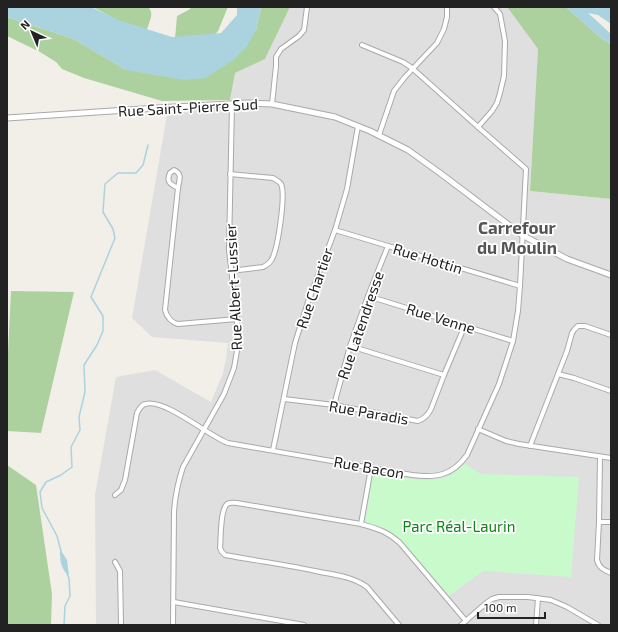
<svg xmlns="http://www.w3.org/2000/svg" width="618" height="632" font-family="'Exo 2',sans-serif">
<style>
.residential{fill:#e0dfdf}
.forest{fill:#add19e}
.park{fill:#c8facc}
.water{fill:#aad3df}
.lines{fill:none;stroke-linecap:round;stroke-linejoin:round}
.stream{stroke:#aad3df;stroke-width:1.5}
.minor-casing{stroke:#a9a9a9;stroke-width:6}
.tertiary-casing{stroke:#a9a9a9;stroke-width:7}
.minor{stroke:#fff;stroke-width:4}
.tertiary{stroke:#fff;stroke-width:5}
.labels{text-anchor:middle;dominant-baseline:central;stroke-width:3.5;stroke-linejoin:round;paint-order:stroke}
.street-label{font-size:15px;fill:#222;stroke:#fff}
.park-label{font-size:15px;fill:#0c8416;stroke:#fff}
.quarter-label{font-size:17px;font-weight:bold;fill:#555;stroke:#fff}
</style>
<rect width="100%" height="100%" fill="#f2efe9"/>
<!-- residential -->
<polygon class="residential" points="290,7 507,7 538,49 530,191 611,199 611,625 96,625 95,495 116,377 155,370 211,402 222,376 226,360 228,343 152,337 132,318 168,109 229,107 235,73 265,59"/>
<!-- forest -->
<g class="forest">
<path d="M93 7H148C155 13 149 22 147 30L117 20Z"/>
<polygon points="191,7 228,7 218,31 210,40 175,39 177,16 190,9"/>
<polygon points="261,7 290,7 265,59 235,73 230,100 162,101 84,78 62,69 56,62 40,52 7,36 7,17 74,39 126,70 256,30"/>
<polygon points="507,7 566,7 602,39 611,44 611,199 530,191 538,49"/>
<polygon points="11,291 74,292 41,433 7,431 7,372"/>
<polygon points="7,465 36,485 52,594 51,625 7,625"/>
</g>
<!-- park -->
<path class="park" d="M464 463 481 474 579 477 571 577 483 571 449 596 405 545 395 536 389 531 378 526 365 522 373 471C398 476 433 488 455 472 459 470 462 466 464 463Z"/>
<!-- water -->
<g class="water">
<polygon points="7,7 91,7 121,21 172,37 221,33 237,15 237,7 261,7 256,30 247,46 232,61 205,78 184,80 126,70 74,39 7,17"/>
<polygon points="566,7 610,7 611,8 611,24 598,15 588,13 611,34 611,44 602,39"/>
<path d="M60 549 67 560 69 576C60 568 60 560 60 549Z"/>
</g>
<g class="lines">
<!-- stream -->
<g class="stream">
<polyline points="61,551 57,536 42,508 40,492 46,482 61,475 72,467 71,447 80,430 79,417 85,392 84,365 97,345 103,331 103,316 91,297 115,238 113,229 103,212 105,184 118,173 136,173 143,165 148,145"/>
<polyline points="64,625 65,606 70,596 69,578 67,574"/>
</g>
<defs>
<g id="minor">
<polyline points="272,104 276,66 276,57 281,49 299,36 304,30 307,7"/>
<polyline points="478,127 492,111 497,103 500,93 504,76 505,41 500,14 494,7"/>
<polyline points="379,135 394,91 405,77 437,43 444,29 447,17 447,7"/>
<path d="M230 174 273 178C276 180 279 181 281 184 286 194 278 248 272 259 270 263 267 265 263 267L231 271"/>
<path d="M178 188C170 184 166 182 170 173L174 170C183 174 179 180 178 188L165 310C167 317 170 322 178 324L237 319"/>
<polyline points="335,230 388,246 520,286"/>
<polyline points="368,296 513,341"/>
<polyline points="350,346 444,375"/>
<polyline points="558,374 574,378 611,391"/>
<path d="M284 399 334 405 418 421C424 419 428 415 431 409L444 375 465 325"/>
<polyline points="334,405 350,346 368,296 388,246"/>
<polyline points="478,429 506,441 519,444 611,458"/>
<polyline points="530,446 567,351 572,333 574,330 578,326 585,326 611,335"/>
<polyline points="273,450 295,343 308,302 335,230 347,189 358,126"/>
<path d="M600 457 599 522 597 560C599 568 604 570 611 573"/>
<path d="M115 495 121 490 125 480 137 413C139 409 141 405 145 404 165 398 208 436 228 443L412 475C436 478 452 476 467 455L499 384 513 341 518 311 520 286 526 169 478 127 412 68 403 62 362 45"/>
<polyline points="599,522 611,522"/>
<polyline points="361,524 371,468"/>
<polyline points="115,562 120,571 121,625"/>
<polyline points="174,602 304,625"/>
<path d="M173 625 174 512C175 496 178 482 183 467L224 394 234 368 238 345V331L229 250 232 104"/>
<path d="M399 625 367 587C353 577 336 575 320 572 289 565 257 561 225 555L222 552 220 548C221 539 220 510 227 504 230 502 233 503 237 503L361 524C378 529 387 531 400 543L466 621"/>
<polyline points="461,625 485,604 492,599 499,597 528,597 551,600 567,607 598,625"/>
<polyline points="536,625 538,598"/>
</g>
<polyline id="tertiary" points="7,118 157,108 247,103 272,104 335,117 370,131 408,150 440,173 522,235 567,259 611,275"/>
</defs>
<!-- minor casing -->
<use href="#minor" class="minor-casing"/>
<!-- tertiary casing -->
<use href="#tertiary" class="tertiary-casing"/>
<!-- minor -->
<use href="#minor" class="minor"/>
<!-- tertiary -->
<use href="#tertiary" class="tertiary"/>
</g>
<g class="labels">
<!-- street labels -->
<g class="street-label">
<text transform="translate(188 107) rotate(-3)">Rue Saint-Pierre Sud</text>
<text transform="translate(428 258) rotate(17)">Rue Hottin</text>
<text transform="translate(233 287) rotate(-93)">Rue Albert-Lussier</text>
<text transform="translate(314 288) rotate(-71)">Rue Chartier</text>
<text transform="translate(441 318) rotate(17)">Rue Venne</text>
<text transform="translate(360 325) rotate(-71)">Rue Latendresse</text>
<text transform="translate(369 412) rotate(10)">Rue Paradis</text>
<text transform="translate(369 467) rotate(10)">Rue Bacon</text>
</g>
<!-- park labels -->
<g class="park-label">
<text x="459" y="526">Parc Réal-Laurin</text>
</g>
<!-- quarter labels -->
<g class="quarter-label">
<text x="517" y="227">Carrefour<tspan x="517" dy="20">du Moulin</tspan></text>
</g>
</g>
<!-- border -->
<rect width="618" height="632" fill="none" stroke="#222222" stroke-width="16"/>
<!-- north arrow -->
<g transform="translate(32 32) rotate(316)" stroke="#ffffff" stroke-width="3" paint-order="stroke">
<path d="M0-3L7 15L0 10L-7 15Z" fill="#222222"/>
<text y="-6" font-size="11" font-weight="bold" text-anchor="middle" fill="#222222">N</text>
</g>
<!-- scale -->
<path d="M478 612v6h67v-6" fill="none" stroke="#222222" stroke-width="2"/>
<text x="484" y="612" font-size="12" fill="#222222" stroke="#ffffff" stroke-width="3" paint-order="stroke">100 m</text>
</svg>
